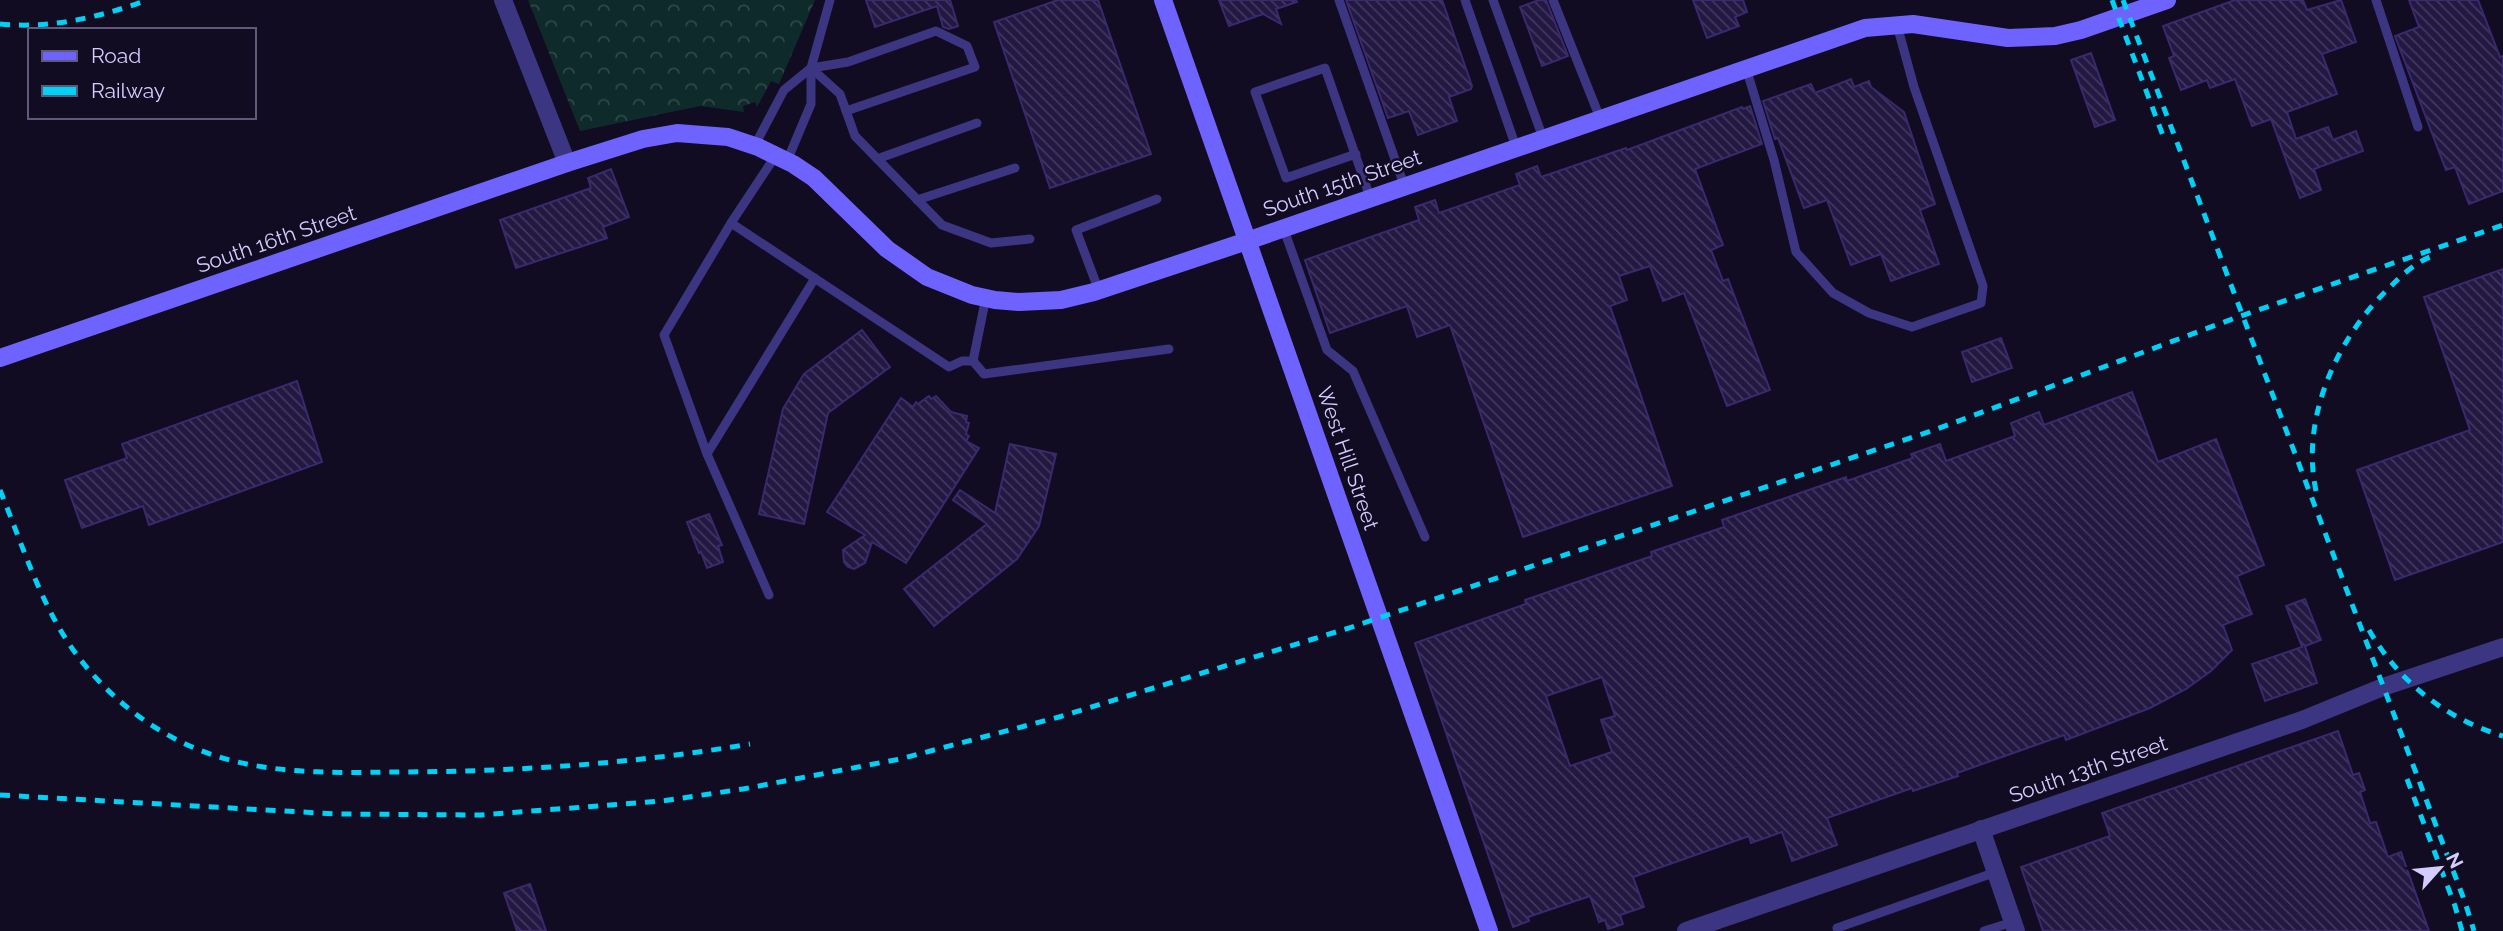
<svg xmlns="http://www.w3.org/2000/svg" width="2503" height="931" font-family="Raleway,sans-serif">
<style>
.forest{fill:url(#forest-crowns)}
.building{fill:url(#building-back-hatch);stroke:#3a296f;stroke-width:2;fill-rule:evenodd}
.lines{fill:none;stroke-linecap:round;stroke-linejoin:round}
.lane{stroke:#3c3582;stroke-width:9}
.street{stroke:#3c3582;stroke-width:18}
.secondary{stroke:#6f63ff;stroke-width:18}
.rail{stroke:#00d1f7;stroke-width:5;stroke-dasharray:10 9;stroke-linecap:butt}
.labels{text-anchor:middle;dominant-baseline:central;stroke-width:5;stroke-linejoin:round;paint-order:stroke}
.street-label{font-size:21px;fill:#d4ccff;stroke:#110c21}
</style>
<defs>
<pattern id="forest-crowns" width="20" height="18" patternUnits="userSpaceOnUse" patternTransform="scale(1.75)"><rect width="20" height="18" fill="#0f2a2b"/><path d="M2 6a3 3 0 1 1 6 0M12 15a3 3 0 1 1 6 0" fill="none" stroke="#31484b"/></pattern>
<pattern id="building-back-hatch" width="6" height="6" patternUnits="userSpaceOnUse" patternTransform="scale(1.75)"><rect width="6" height="6" fill="#221842"/><path d="M-1 5l2 2M0 0l6 6M5-1l2 2" fill="none" stroke="#41385e"/></pattern>
</defs>
<rect width="100%" height="100%" fill="#110c21"/>
<!-- forest -->
<polygon class="forest" points="528,0 815,0 779,84 771,81 757,107 755,102 743,106 744,112 700,106 580,131"/>
<!-- building -->
<g class="building">
<polygon points="866,0 950,0 958,26 949,29 943,27 937,6 875,27"/>
<polygon points="1058,0 1098,0 1151,154 1050,188 994,22"/>
<polygon points="1219,0 1296,0 1297,2 1276,9 1281,24 1263,14 1229,26"/>
<polygon points="1346,0 1442,0 1472,86 1471,89 1449,97 1457,121 1418,135 1409,111 1388,118"/>
<polygon points="1539,0 1546,0 1568,56 1542,66 1520,7"/>
<polygon points="1693,0 1743,0 1747,12 1735,17 1739,26 1707,38"/>
<polygon points="2235,0 2303,0 2307,10 2341,0 2356,42 2322,54 2337,94 2287,112 2296,139 2328,127 2333,140 2356,131 2363,151 2314,169 2321,190 2300,198 2271,119 2252,126 2235,79 2210,88 2207,80 2181,90 2169,58 2174,56 2163,26"/>
<polygon points="2409,0 2478,0 2500,57 2503,56 2503,191 2469,204 2455,167 2446,170 2395,36 2419,27"/>
<polygon points="2091,53 2115,120 2095,127 2071,60"/>
<polygon points="1851,79 1854,87 1869,81 1871,87 1904,112 1935,204 1920,210 1939,264 1891,281 1881,254 1851,265 1827,200 1804,208 1778,138 1775,139 1763,101 1811,84 1815,93"/>
<polygon points="1750,106 1762,144 1695,169 1723,245 1711,250 1723,281 1728,279 1770,390 1727,406 1684,293 1663,301 1650,266 1619,276 1627,300 1610,306 1672,486 1523,537 1450,325 1417,337 1407,306 1330,333 1305,260 1419,220 1415,207 1435,200 1439,213 1520,185 1516,174 1537,166 1541,177 1626,148 1627,150 1742,107 1743,109"/>
<polygon points="611,169 629,217 603,227 607,238 516,268 500,220 591,188 588,178"/>
<polygon points="2503,269 2503,542 2395,580 2357,470 2470,430 2424,297"/>
<polygon points="862,330 890,367 828,413 804,524 759,514 783,409 804,374"/>
<polygon points="2001,338 2012,368 1972,382 1962,352"/>
<polygon points="297,381 322,462 149,525 143,506 82,528 65,480 127,458 122,444"/>
<path d="M2132 392 2158 462 2216 439 2264 565 2237 576 2252 614 2223 625 2232 650 2211 671 2186 689 2150 708 2066 740 2064 735 1957 773 1958 776 1913 791 1912 788 1827 818 1837 845 1792 861 1782 832 1751 843 1749 836 1633 877 1644 907 1620 915 1623 924 1608 929 1605 920 1599 922 1590 896 1528 917 1529 921 1513 927 1415 643 1526 604 1525 600 1652 556 1651 552 1724 527 1722 520 1846 477 1847 481 1913 458 1911 454 1940 444 1946 461 2015 436 2011 423 2039 412 2044 425ZM1602 677 1615 716 1601 720 1612 752 1570 766 1546 696Z"/>
<polygon points="929,396 931,399 936,396 951,412 967,416 966,422 969,423 966,434 969,436 966,441 979,448 906,563 872,542 865,563 854,569 848,567 844,562 843,550 865,535 827,512 901,398 913,407 916,402 918,404"/>
<polygon points="1010,444 1056,454 1039,526 1017,559 934,626 904,589 987,524 953,500 960,490 995,513"/>
<polygon points="709,514 722,545 718,546 723,562 707,568 701,552 699,553 687,522"/>
<polygon points="2305,599 2321,640 2305,646 2317,683 2265,701 2252,664 2302,647 2286,606"/>
<polygon points="2338,731 2353,775 2359,773 2365,790 2360,792 2370,823 2376,822 2388,857 2401,852 2429,931 2043,931 2021,867 2110,836 2102,813"/>
<polygon points="530,884 546,931 517,931 504,893"/>
</g>
<g class="lines">
<!-- lane -->
<g class="lane">
<polyline points="1339,0 1404,185"/>
<polyline points="1465,0 1516,147"/>
<polyline points="1493,0 1543,138"/>
<polyline points="1553,0 1600,118"/>
<polyline points="2376,0 2418,127"/>
<polyline points="811,68 840,94 855,136 942,225 991,243 1030,239"/>
<polyline points="1746,68 1774,160 1796,252 1833,293 1869,313 1912,327 1981,303 1983,286 1914,87 1897,25"/>
<polyline points="755,145 784,90 811,68 848,62 936,31 967,46 975,67 846,111"/>
<polyline points="1356,154 1286,178 1255,92 1325,68 1370,197"/>
<polyline points="877,159 977,123"/>
<polyline points="787,161 811,104 811,68 830,0"/>
<polyline points="917,200 1015,168"/>
<polyline points="731,223 776,155"/>
<polyline points="1283,227 1327,350 1353,371 1425,537"/>
<polyline points="815,278 707,454 664,335 731,223 949,367 962,361 973,361 986,297"/>
<polyline points="1099,291 1076,230 1157,199"/>
<polyline points="973,361 984,374 1169,349"/>
<polyline points="707,454 769,595"/>
<polyline points="1838,931 1837,928 1996,872"/>
<polyline points="1984,931 2013,922"/>
</g>
<!-- street -->
<g class="street">
<polyline points="503,0 567,163"/>
<polyline points="1981,829 2016,931"/>
<polyline points="1686,931 2302,720 2383,687 2503,647"/>
</g>
<!-- secondary -->
<g class="secondary">
<polyline points="1163,0 1489,931"/>
<polyline points="0,358 567,163 643,139 677,133 728,137 758,147 793,164 814,178 887,249 927,277 972,295 995,300 1019,302 1061,300 1094,292 1247,241 1865,28 1913,24 2008,38 2055,36 2081,30 2167,0"/>
</g>
<!-- rail -->
<g class="rail">
<polyline points="2112,0 2165,141"/>
<polyline points="2123,0 2465,902 2474,931"/>
<path d="M0 24C52 29 99 17 148 0"/>
<path d="M0 490C25 551 45 620 89 670 123 710 168 741 219 757 274 774 335 773 392 772 512 772 632 764 750 744"/>
<path d="M2316 491C2300 417 2338 336 2391 286 2402 275 2415 263 2430 257"/>
<path d="M2369 630C2399 682 2446 719 2503 736"/>
<polyline points="2407,779 2455,906 2462,931"/>
<polyline points="0,795 337,814 480,815 662,801 743,789 900,759 1059,717 1349,628 1937,429 2235,318 2503,225"/>
</g>
</g>
<g class="labels">
<!-- street labels -->
<g class="street-label">
<text transform="translate(1342 183) rotate(-19)">South 15th Street</text>
<text transform="translate(276 239) rotate(-19)">South 16th Street</text>
<text transform="translate(1348 458) rotate(71)">West Hill Street</text>
<text transform="translate(2088 769) rotate(-19)">South 13th Street</text>
</g>
</g>
<!-- legend -->
<rect x="28" y="28" width="228" height="91" fill="#110c21" stroke="#5f597a" stroke-width="2"/>
<rect x="42" y="51" width="35" height="10" fill="#6f63ff" stroke="#5f597a" stroke-width="2"/>
<text x="91" y="63" font-size="21" fill="#d4ccff">Road</text>
<rect x="42" y="86" width="35" height="10" fill="#00d1f7" stroke="#5f597a" stroke-width="2"/>
<text x="91" y="98" font-size="21" fill="#d4ccff">Railway</text>
<!-- north arrow -->
<g transform="translate(2440 868) rotate(63)" stroke="#110c21" stroke-width="5" paint-order="stroke">
<path d="M0-5L12 26L0 18L-12 26Z" fill="#d4ccff"/>
<text y="-10" font-size="19" font-weight="bold" text-anchor="middle" fill="#d4ccff">N</text>
</g>
</svg>
